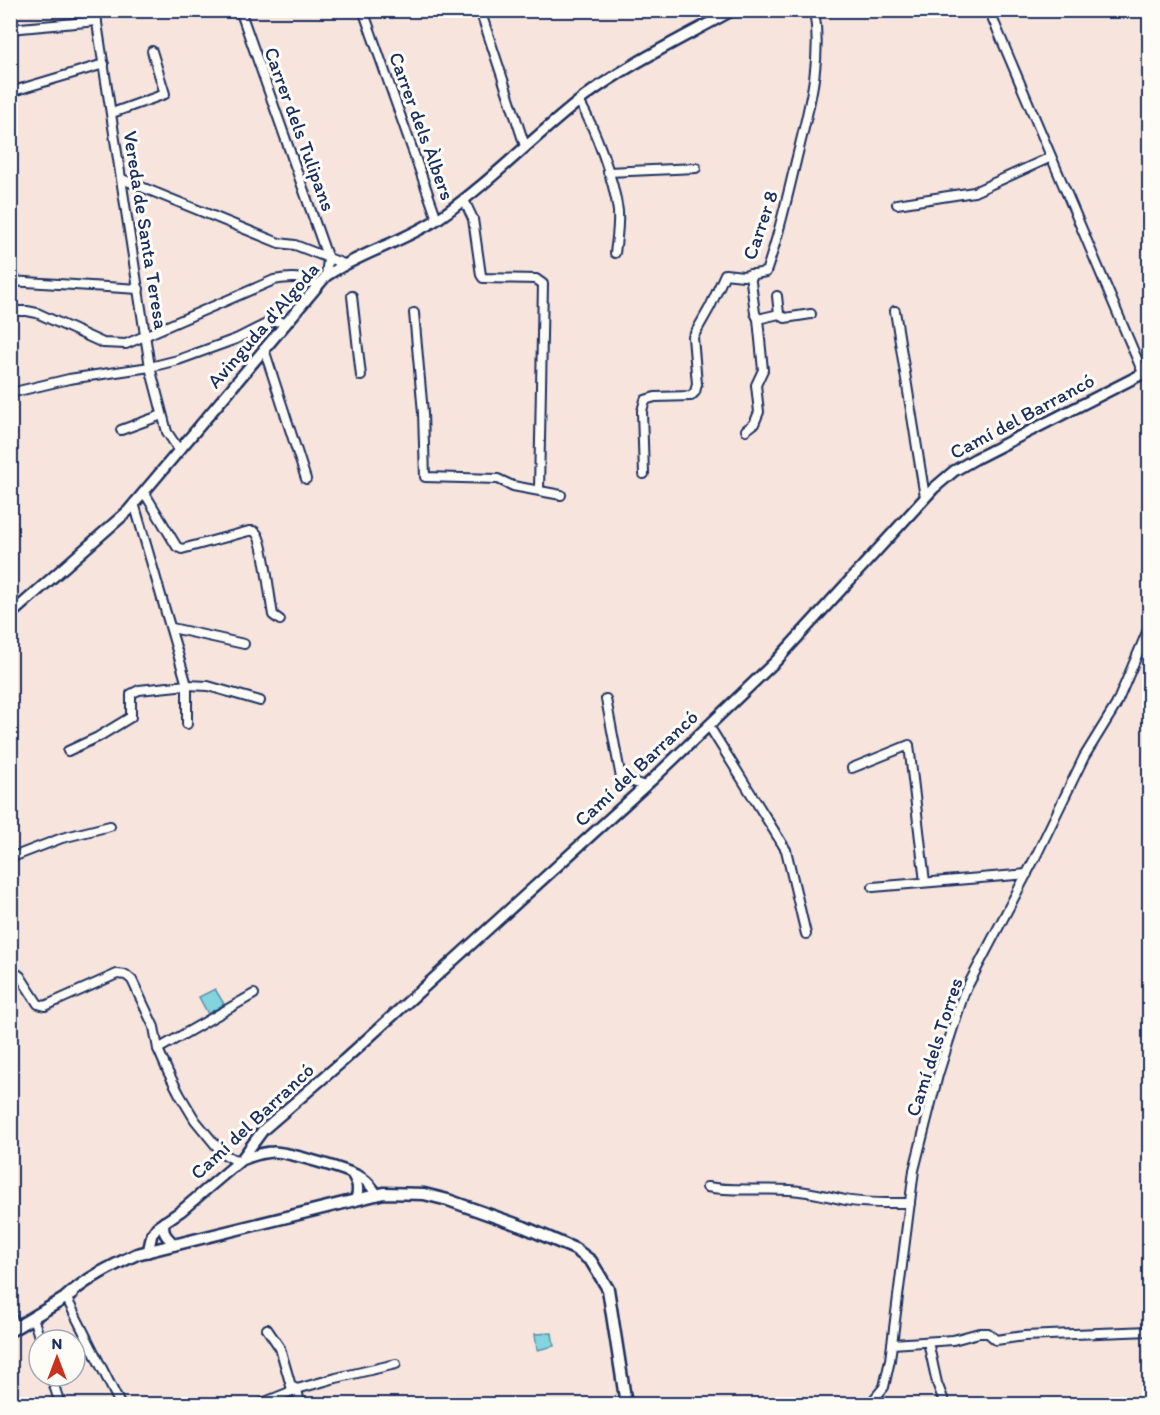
<svg xmlns="http://www.w3.org/2000/svg" width="1160" height="1415" font-family="Itim,sans-serif">
<style>
.water{fill:#83d4dd;stroke:#5992aa;stroke-width:1.5}
.lines{fill:none;stroke-linecap:round;stroke-linejoin:round}
.minor-casing{stroke:#1b2f5e;stroke-width:12}
.tertiary-casing{stroke:#1b2f5e;stroke-width:14}
.secondary-casing{stroke:#1b2f5e;stroke-width:15}
.minor{stroke:#fdfcf7;stroke-width:8}
.tertiary{stroke:#fdfcf7;stroke-width:9}
.secondary{stroke:#fdfcf7;stroke-width:10}
.labels{text-anchor:middle;dominant-baseline:central;stroke-width:6;stroke-linejoin:round;paint-order:stroke}
.street-label{font-size:20px;fill:#1b2f5e;stroke:#fdfcf7}
</style>
<rect width="100%" height="100%" fill="#f6e4dd"/>
<filter id="ink" filterUnits="userSpaceOnUse"><feTurbulence type="fractalNoise" baseFrequency=".0167" numOctaves="2"/><feDisplacementMap in="SourceGraphic" scale="12" xChannelSelector="R" yChannelSelector="G"/><feConvolveMatrix kernelMatrix="1 2 1 2 8 2 1 2 1" color-interpolation-filters="sRGB"/></filter>
<g filter="url(#ink)">
<!-- water -->
<g class="water">
<polygon points="215,989 224,1004 208,1014 199,997"/>
<polygon points="552,1333 554,1346 537,1350 535,1334"/>
</g>
<g class="lines">
<defs>
<g id="minor">
<polyline points="95,10 150,367 167,432 179,450"/>
<polyline points="240,10 328,259 326,276"/>
<polyline points="363,10 437,219"/>
<polyline points="480,10 525,146"/>
<polyline points="989,10 1143,373"/>
<polyline points="10,29 97,21"/>
<polyline points="10,92 104,64"/>
<path d="M579 101C595 128 614 180 618 211 619 226 617 239 615 253"/>
<polyline points="112,113 165,94 152,51"/>
<polyline points="608,172 696,168"/>
<polyline points="122,179 279,243 295,245 344,264"/>
<polyline points="464,200 473,219 481,275 483,278 536,279 543,284 539,490"/>
<polyline points="897,204 974,192 1051,157"/>
<polyline points="750,274 755,313 758,319"/>
<polyline points="10,281 139,289"/>
<polyline points="352,296 361,376"/>
<polyline points="777,296 779,314"/>
<path d="M10 311H27L37 313 103 343 126 344 274 280C290 277 304 276 318 286"/>
<polyline points="895,311 925,497"/>
<polyline points="414,313 423,413 425,477 498,479 513,486 561,495"/>
<polyline points="264,349 306,479"/>
<polyline points="10,393 69,379 150,367 178,360 236,339 270,322 279,321 286,324"/>
<polyline points="121,430 162,415"/>
<polyline points="746,430 754,424 759,412 756,385 763,370 758,319 779,314 785,318 811,314"/>
<path d="M644 474 642 411 645 400 655 397 691 396 695 392 697 384 693 337 710 307 725 274 743 276 766 272C779 235 787 198 796 161 808 111 823 62 814 10"/>
<path d="M144 492 177 547 182 549 249 531C254 531 254 530 257 534 264 543 270 600 273 615L280 620"/>
<polyline points="134,503 187,685 187,724"/>
<polyline points="172,628 244,644"/>
<polyline points="606,699 621,778 645,786"/>
<polyline points="709,726 786,850 806,934"/>
<polyline points="68,751 98,737 131,717 131,694 139,690 187,685 208,686 260,701"/>
<polyline points="852,768 909,745 925,882"/>
<polyline points="10,858 62,838 110,826"/>
<polyline points="873,887 1027,874"/>
<polyline points="10,969 20,976 38,1004 45,1006 117,974 126,975 132,980 154,1027 158,1049 168,1072 180,1095 195,1120 222,1153 233,1159 241,1160"/>
<polyline points="158,1049 254,994"/>
<path d="M707 1187C735 1192 762 1188 790 1190 809 1191 826 1196 845 1200 866 1204 888 1203 910 1203"/>
<polyline points="66,1297 120,1404"/>
<polyline points="10,1312 16,1328"/>
<polyline points="33,1317 40,1340"/>
<polyline points="267,1329 280,1348 291,1386 297,1389 336,1378 396,1364"/>
<polyline points="928,1342 937,1383 945,1404"/>
<polyline points="892,1344 953,1340 979,1333 988,1333 996,1340 1024,1336 1150,1331"/>
<polyline points="51,1376 60,1404"/>
<polyline points="260,1404 297,1389 300,1404"/>
<polyline points="870,1404 884,1387 890,1360 914,1170 938,1075 964,993 1036,856 1084,757 1116,705 1150,625"/>
</g>
<g id="tertiary">
<path d="M10 615 128 511 326 276C361 252 404 242 439 218 491 182 534 136 583 98 626 65 685 37 733 10"/>
<path d="M241 1160C252 1156 262 1152 273 1152 285 1151 352 1171 362 1178 368 1182 373 1188 377 1195"/>
<path d="M352 1174C358 1183 359 1189 356 1199"/>
<path d="M164 1222C162 1234 167 1237 175 1245"/>
<polyline points="148,1252 152,1234 157,1227 181,1211 241,1160 263,1130 344,1060 654,778 776,661 934,488 954,471 975,459 1150,370"/>
</g>
<g id="secondary">
<path d="M66 1297C87 1278 112 1266 137 1254L384 1193 424 1194 448 1200 524 1227 575 1249 591 1261 608 1289 626 1404"/>
<polyline points="10,1331 72,1294"/>
</g>
</defs>
<!-- minor casing -->
<use href="#minor" class="minor-casing"/>
<!-- tertiary casing -->
<use href="#tertiary" class="tertiary-casing"/>
<!-- secondary casing -->
<use href="#secondary" class="secondary-casing"/>
<!-- minor -->
<use href="#minor" class="minor"/>
<!-- tertiary -->
<use href="#tertiary" class="tertiary"/>
<!-- secondary -->
<use href="#secondary" class="secondary"/>
</g>
</g>
<g class="labels">
<!-- street labels -->
<g class="street-label">
<text transform="translate(422 126) rotate(70)">Carrer dels Àlbers</text>
<text transform="translate(300 129) rotate(70)">Carrer dels Tulipans</text>
<text transform="translate(760 225) rotate(-71)">Carrer 8</text>
<text transform="translate(146 230) rotate(81)">Vereda de Santa Teresa</text>
<text transform="translate(263 325) rotate(-49)">Avinguda d'Algoda</text>
<text transform="translate(1022 416) rotate(-28)">Camí del Barrancó</text>
<text transform="translate(636 768) rotate(-43)">Camí del Barrancó</text>
<text transform="translate(934 1047) rotate(-72)">Camí dels Torres</text>
<text transform="translate(252 1121) rotate(-43)">Camí del Barrancó</text>
</g>
</g>
<!-- margin -->
<rect width="1160" height="1415" fill="none" stroke="#fdfcf7" stroke-width="36"/>
<rect x="18" y="18" width="1124" height="1379" fill="none" stroke="#1b2f5e" stroke-width="2" filter="url(#ink)"/>
<!-- north arrow -->
<g transform="translate(57 1358)"><circle r="28" fill="#fdfcf7" stroke="#a3aaba" stroke-width="1.5"/>
<path d="M0-4.5L10 22L0 15L-10 22Z" fill="#c8321e"/>
<text y="-9" font-size="16" font-weight="bold" text-anchor="middle" fill="#1b2f5e">N</text>
</g>
</svg>
